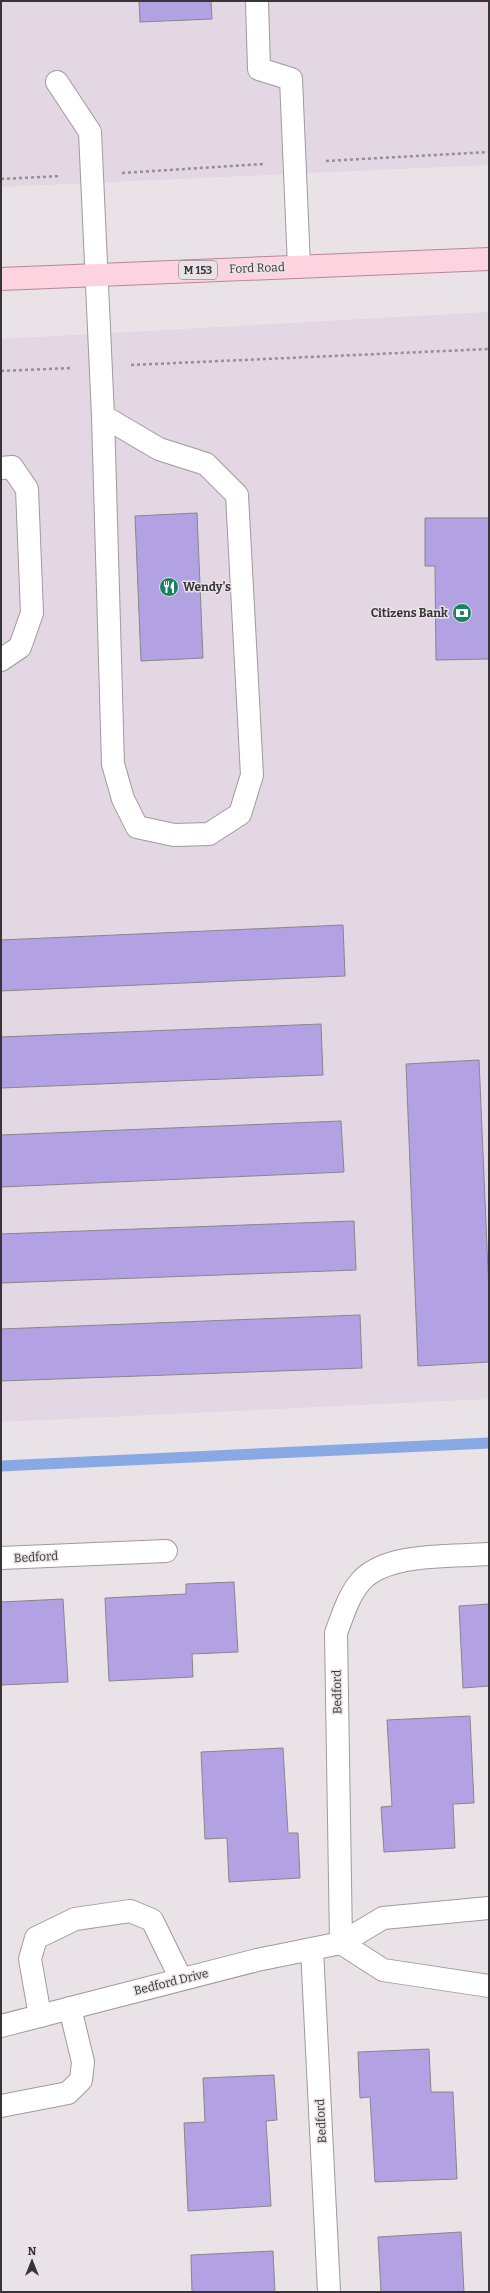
<svg xmlns="http://www.w3.org/2000/svg" width="490" height="2293" font-family="Bitter,serif">
<style>
.built{fill:#e2d7e2}
.lines{fill:none;stroke-linecap:round;stroke-linejoin:round}
.stream{stroke:#88a9e4;stroke-width:11}
.building{fill:#b2a2e4;stroke:#87868c}
.service-casing{stroke:#9f9a9e;stroke-width:24}
.minor-casing{stroke:#9f9a9e;stroke-width:24}
.primary-casing{stroke:#b68896;stroke-width:24}
.path{stroke:#938f93;stroke-width:2.5;stroke-dasharray:3 3;stroke-linecap:butt}
.service{stroke:#fff;stroke-width:22}
.minor{stroke:#fff;stroke-width:22}
.primary{stroke:#fcd3df;stroke-width:22}
.labels{text-anchor:middle;dominant-baseline:central;stroke-width:3;stroke-linejoin:round;paint-order:stroke}
.shield{fill:#e9e3e8;stroke:#6c696c;stroke-width:1}
.shield-label{font-size:11px;font-weight:bold;fill:#373537}
.street-label{font-size:12px;fill:#373537;stroke:#e9e3e8}
.poi-label{font-size:12px;font-weight:bold;fill:#373537;stroke:#e9e3e8;text-anchor:start}
</style>
<rect width="100%" height="100%" fill="#e9e3e8"/>
<!-- built -->
<g class="built">
<polygon points="1,1 489,1 489,165 1,187"/>
<polygon points="489,312 489,1399 1,1422 1,339"/>
</g>
<g class="lines">
<!-- stream -->
<polyline class="stream" points="1,1466 489,1443"/>
</g>
<!-- building -->
<g class="building">
<polygon points="139,1 211,1 212,19 140,22"/>
<polygon points="197,513 203,658 141,661 135,516"/>
<polygon points="425,518 489,518 489,659 436,660 435,566 425,566"/>
<polygon points="343,925 345,976 1,991 1,940"/>
<polygon points="321,1024 323,1075 1,1088 1,1037"/>
<polygon points="479,1060 489,1293 489,1362 418,1366 406,1064"/>
<polygon points="341,1121 344,1172 1,1187 1,1135"/>
<polygon points="354,1221 356,1270 1,1283 1,1234"/>
<polygon points="360,1315 362,1368 1,1381 1,1329"/>
<polygon points="234,1582 238,1652 192,1654 193,1677 109,1681 105,1598 186,1594 186,1584"/>
<polygon points="63,1599 68,1682 1,1685 1,1602"/>
<polygon points="489,1604 489,1686 463,1688 459,1606"/>
<polygon points="470,1716 474,1803 453,1804 455,1848 384,1852 381,1807 392,1806 387,1720"/>
<polygon points="283,1748 288,1833 298,1833 300,1878 229,1882 227,1838 205,1839 201,1752"/>
<polygon points="429,2049 431,2092 453,2092 457,2179 375,2182 370,2097 360,2098 358,2052"/>
<polygon points="274,2075 277,2120 266,2121 271,2206 188,2211 184,2123 205,2122 203,2078"/>
<polygon points="461,2232 464,2292 381,2292 378,2237"/>
<polygon points="273,2251 275,2292 192,2292 191,2255"/>
</g>
<g class="lines">
<defs>
<g id="service">
<polyline points="257,1 259,69 291,79 299,266"/>
<polyline points="57,82 90,132 103,416 113,764 123,799 137,827 174,835 209,834 240,814 252,775 237,495 206,464 159,449 103,416"/>
<polyline points="1,468 12,467 27,489 32,613 20,647 1,660"/>
<polyline points="40,2016 30,1959 36,1938 75,1919 130,1911 152,1920 181,1979"/>
<polyline points="1,2106 68,2093 81,2080 83,2062 70,2008"/>
</g>
<g id="minor">
<polyline points="1,1558 166,1551"/>
<path d="M341 1943 336 1633C343 1615 348 1596 361 1581 387 1552 452 1557 489 1554"/>
<polyline points="341,1943 383,1970 489,1986"/>
<polyline points="312,1949 329,2292"/>
<polyline points="1,2026 257,1960 341,1943 383,1918 489,1908"/>
</g>
<polyline id="primary" points="1,279 489,259"/>
</defs>
<!-- service casing -->
<use href="#service" class="service-casing"/>
<!-- minor casing -->
<use href="#minor" class="minor-casing"/>
<!-- primary casing -->
<use href="#primary" class="primary-casing"/>
<!-- path -->
<g class="path">
<polyline points="326,161 489,152"/>
<polyline points="122,173 263,164"/>
<polyline points="1,179 61,176"/>
<polyline points="131,365 489,349"/>
<polyline points="1,371 70,368"/>
</g>
<!-- service -->
<use href="#service" class="service"/>
<!-- minor -->
<use href="#minor" class="minor"/>
<!-- primary -->
<use href="#primary" class="primary"/>
</g>
<!-- icons -->
<defs>
<symbol id="restaurant-disc" viewBox="-11 -11 22 22"><circle r="9.5" fill="#18835f" stroke="#e9e3e8"/><path d="M-5-6h1v4h1v-4h1v4h1v-4h1v5L-1.5 .5V6h-2V.5L-5-1ZM5-6V6H3V1.5H1.5Q1.5-4 5-6Z" fill="#fff"/></symbol>
<symbol id="bank-disc" viewBox="-11 -11 22 22"><circle r="9.5" fill="#18835f" stroke="#e9e3e8"/><path d="M-6-4H6V4H-6ZM0-2.3a2.3 2.3 0 1 0 0 4.6a2.3 2.3 0 1 0 0-4.6Z" fill="#fff"/></symbol>
</defs>
<g fill-rule="evenodd">
<use href="#restaurant-disc" x="158" y="576" width="22" height="22"/>
<use href="#bank-disc" x="451" y="602" width="22" height="22"/>
</g>
<g class="labels">
<!-- shield labels -->
<rect class="shield" x="179" y="261" width="38" height="18" rx="3"/>
<g class="shield-label">
<text x="198" y="270">M 153</text>
</g>
<!-- street labels -->
<g class="street-label">
<text transform="translate(257 268) rotate(-2)">Ford Road</text>
<text transform="translate(36 1557) rotate(-3)">Bedford</text>
<text transform="translate(337 1692) rotate(-91)">Bedford</text>
<text transform="translate(171 1982) rotate(-14)">Bedford Drive</text>
<text transform="translate(321 2121) rotate(-93)">Bedford</text>
</g>
<!-- poi labels -->
<g class="poi-label">
<text x="183" y="587">Wendy's</text>
<text x="448" y="613" text-anchor="end">Citizens Bank</text>
</g>
</g>
<!-- border -->
<rect width="490" height="2293" fill="none" stroke="#373537" stroke-width="4"/>
<!-- north arrow -->
<g transform="translate(32 2261)" stroke="#e9e3e8" stroke-width="3" paint-order="stroke">
<path d="M0-3L7 15L0 10L-7 15Z" fill="#373537"/>
<text y="-6" font-size="11" font-weight="bold" text-anchor="middle" fill="#373537">N</text>
</g>
</svg>
